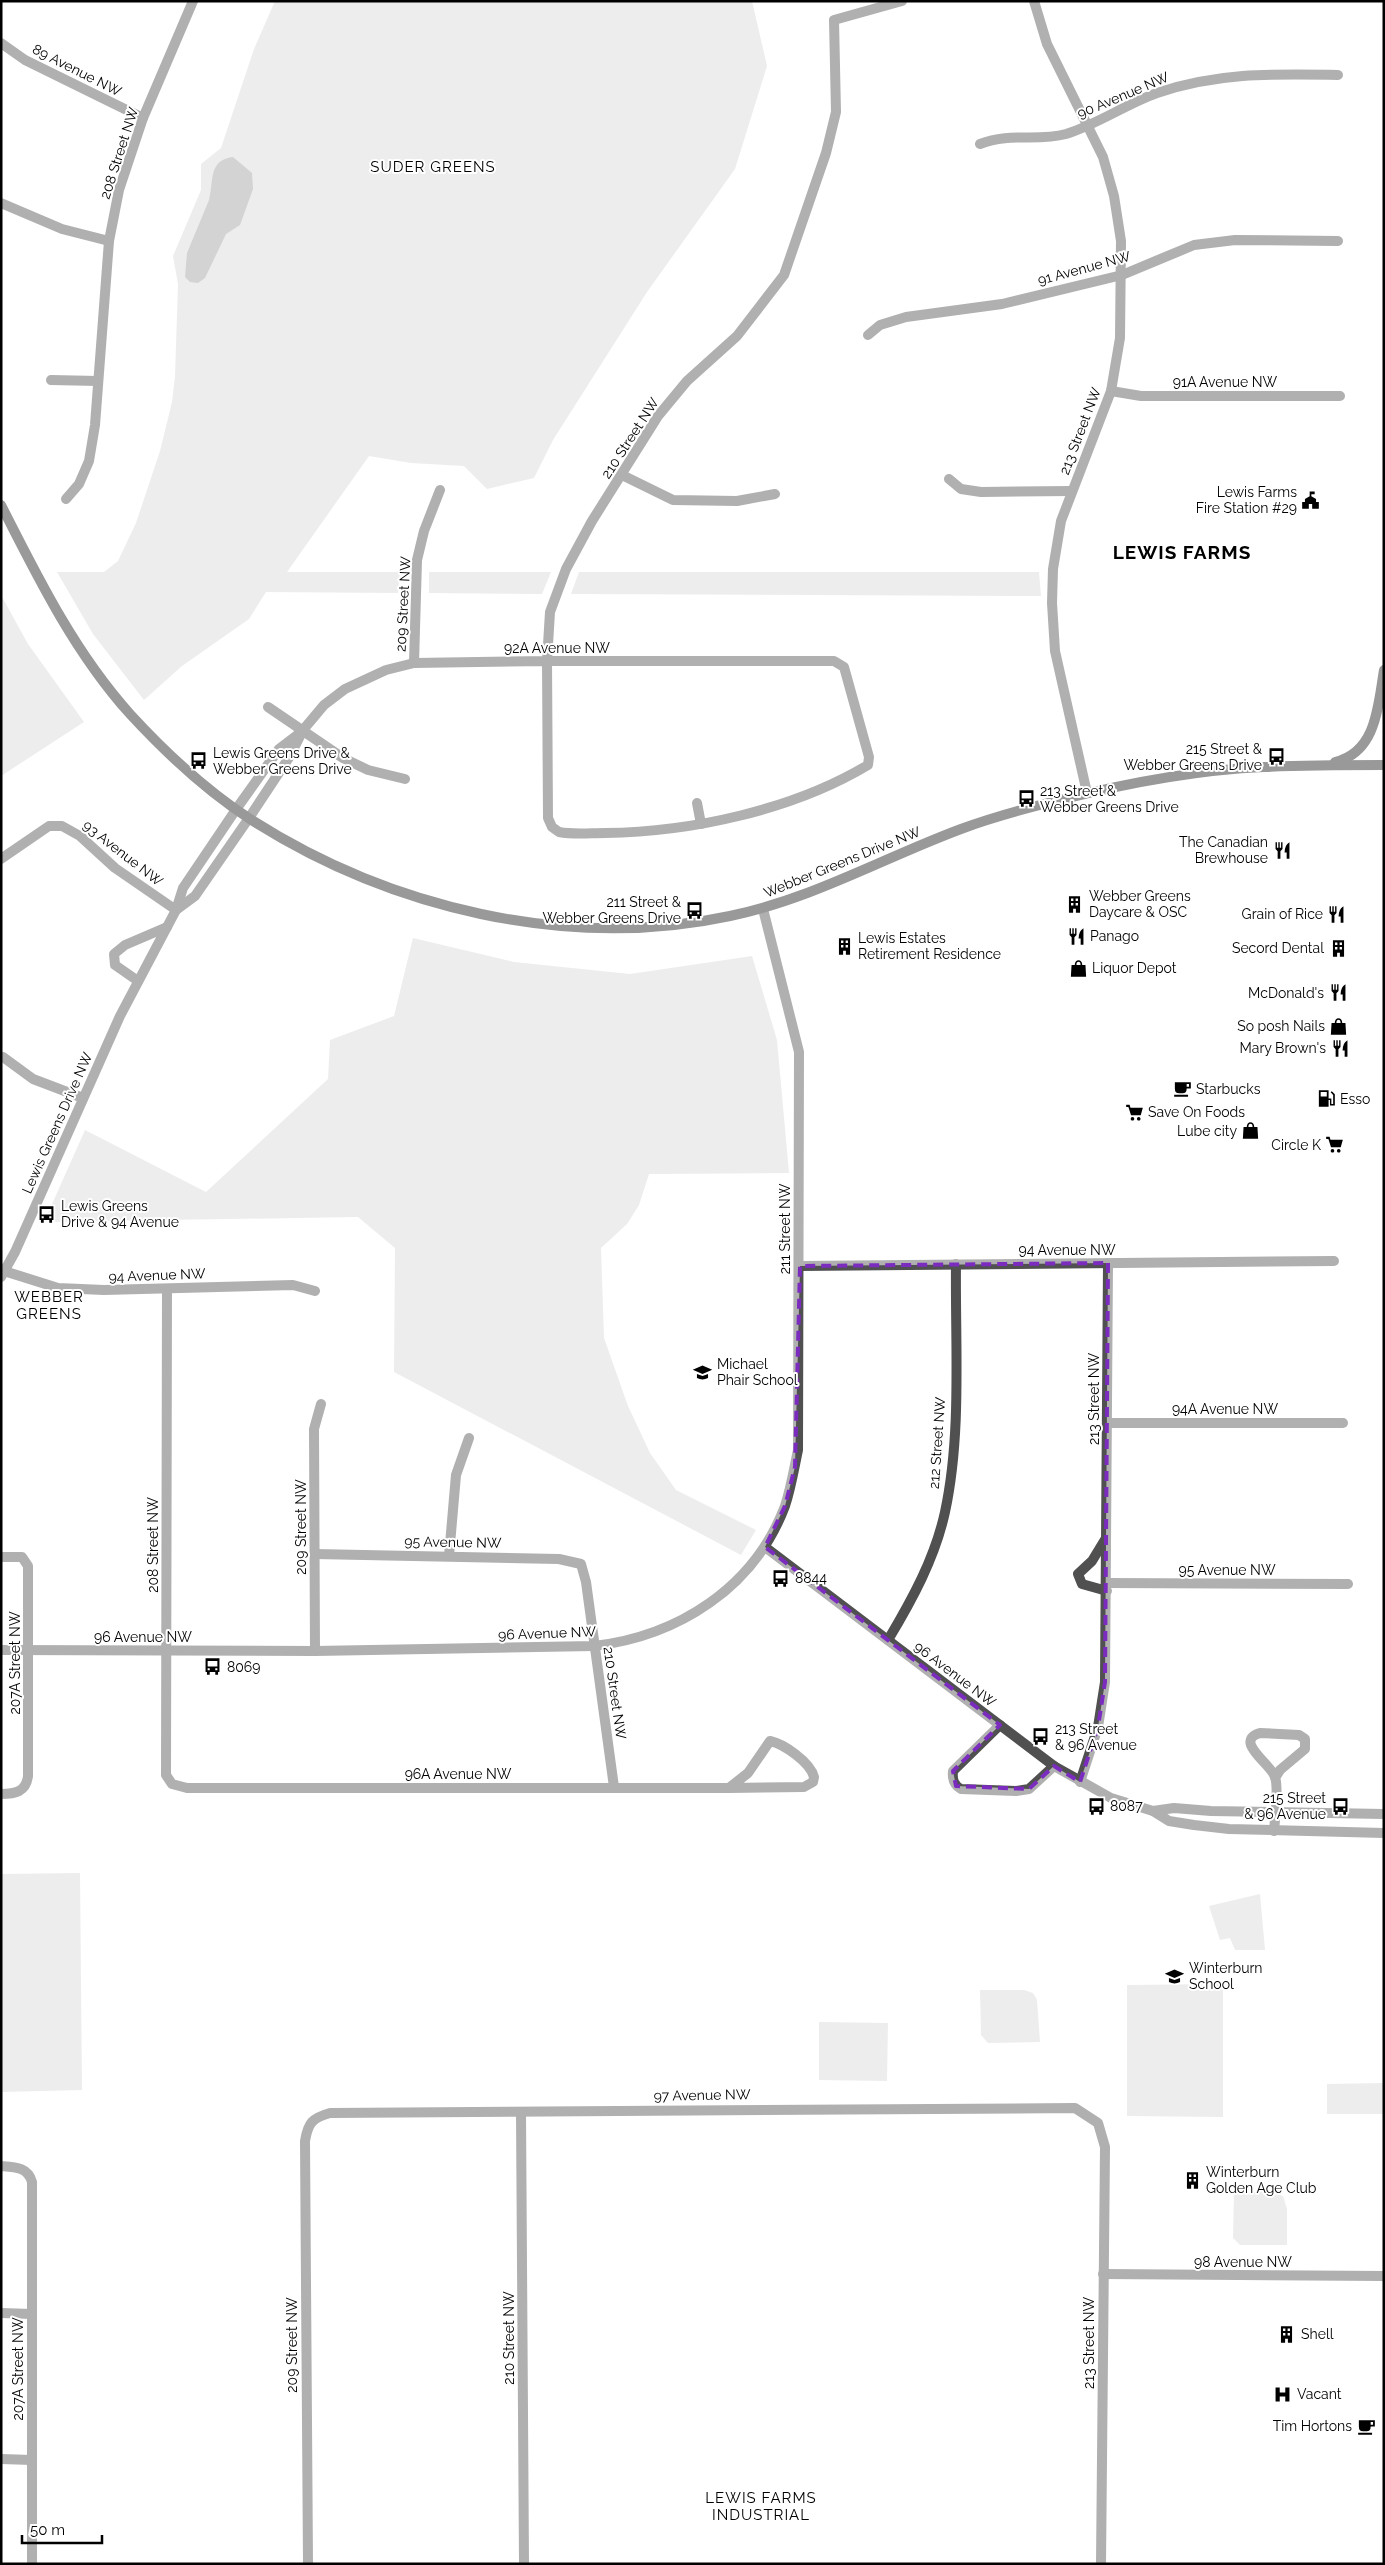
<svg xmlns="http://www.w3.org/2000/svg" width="1385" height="2565" font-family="Raleway,sans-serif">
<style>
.green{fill:#d7d7d7}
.water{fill:#9e9e9e}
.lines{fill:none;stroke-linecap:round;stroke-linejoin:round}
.minor{stroke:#505050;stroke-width:10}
.tertiary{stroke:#505050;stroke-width:10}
.secondary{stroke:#1d1d1d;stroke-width:10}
.marked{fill:none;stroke:#7b2cbf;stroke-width:4;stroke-dasharray:10 6;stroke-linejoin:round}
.labels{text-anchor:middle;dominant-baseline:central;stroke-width:4;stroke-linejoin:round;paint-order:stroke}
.street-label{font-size:14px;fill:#000;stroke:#fff}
.poi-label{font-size:14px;fill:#000;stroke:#fff;text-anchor:start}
.neighbourhood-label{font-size:15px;letter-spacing:1px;fill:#000;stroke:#fff}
.district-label{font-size:19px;font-weight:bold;letter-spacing:1px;fill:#000;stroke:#fff}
</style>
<rect width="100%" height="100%" fill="#fff"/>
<!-- green -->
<g class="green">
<polygon points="275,1 752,1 767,66 735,169 647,292 553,440 534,478 487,489 464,466 411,463 369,456 287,572 400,572 398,593 266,592 249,619 182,666 144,700 93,634 57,572 104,572 118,561 136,523 160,451 172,402 175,376 178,284 173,256 201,190 201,164 221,148 254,49"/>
<polygon points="429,572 551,572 542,594 429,593"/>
<polygon points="579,572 1039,572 1041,596 571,594"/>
<polygon points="1,595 28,644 84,722 1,776"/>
<polygon points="413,938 514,962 630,974 752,956 777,1040 789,1173 649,1174 639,1205 627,1224 601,1248 604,1338 628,1406 650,1453 676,1490 756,1530 741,1555 394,1372 395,1248 358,1217 44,1222 85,1130 206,1192 328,1079 330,1040 394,1016"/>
<polygon points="80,1873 82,2090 1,2092 1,1874"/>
<polygon points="1260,1894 1265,1950 1235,1950 1230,1938 1220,1940 1209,1906"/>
<polygon points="1223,1984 1223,2117 1127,2116 1127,1985"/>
<polygon points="980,1990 1024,1990 1033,1993 1037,2000 1040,2042 988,2043 981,2035"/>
<polygon points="819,2022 888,2023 887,2081 819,2080"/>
<polygon points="1383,2083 1383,2114 1327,2114 1327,2084"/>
<polygon points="1234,2192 1269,2192 1283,2196 1287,2209 1287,2245 1240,2245 1233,2238"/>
</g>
<!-- water -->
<path class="water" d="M233 157 252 173 253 189 240 225 226 234 205 278 198 283 190 282 185 277 187 253 209 200C214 181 208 160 233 157Z"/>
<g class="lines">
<!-- minor -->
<g class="minor">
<polyline points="1,43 25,60 143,118"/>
<path d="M980 144C1011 132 1037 142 1066 134 1098 124 1126 104 1157 93 1219 72 1274 74 1338 75"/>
<polyline points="1,203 62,229 109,241"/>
<polyline points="868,335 880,325 906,317 1002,304 1122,275 1194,245 1235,240 1338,241"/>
<polyline points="51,380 98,381"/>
<polyline points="1111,391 1141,396 1340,396"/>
<polyline points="622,475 673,500 737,501 775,494"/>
<polyline points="949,479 961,489 981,492 1072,491"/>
<polyline points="66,499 79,484 89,461 95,425 109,241 119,190 143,118 193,1"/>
<polyline points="414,663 417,560 424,531 440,490"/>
<polyline points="268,707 343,758 368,770 405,779"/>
<polyline points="697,803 701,824"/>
<polyline points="237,808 279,749 300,733"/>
<path d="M249 818 290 756 303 730 324 705 345 689 386 670 414 663 547 661H834L844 667 869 757 868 765C793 810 691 832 605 833 590 833 574 835 559 832L552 827 548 818 547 661 550 612 566 569 592 521 658 416 687 381 737 336 784 275 826 153 836 112 834 20 902 1"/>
<polyline points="1,859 49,826 62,826 80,836 115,868 176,910"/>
<polyline points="138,981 115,965 114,954 125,945 167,927"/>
<polyline points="3,1057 33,1079 83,1098"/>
<polyline points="800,1266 1334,1261"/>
<polyline points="1,1270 58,1288 104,1290 293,1285 315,1291"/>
<path d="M167 1289 166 1775 172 1784 187 1788H729L804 1787 813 1782 814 1777C810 1762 784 1744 770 1741L748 1773 729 1788"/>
<polyline points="1108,1423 1343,1423"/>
<polyline points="1106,1538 1092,1561 1078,1574 1082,1584 1107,1591"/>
<polyline points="315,1554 559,1559 581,1564 586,1582 614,1787"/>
<polyline points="449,1556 456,1475 469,1438"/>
<polyline points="1107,1583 1348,1584"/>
<path d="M888 1640C912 1600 935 1558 945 1512 962 1433 955 1345 956 1264"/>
<polyline points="315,1651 314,1429 321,1404"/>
<path d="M1000 1725 953 1771C952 1780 954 1785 961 1789L1016 1791 1029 1789 1054 1766"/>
<polyline points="1080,1782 1098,1727 1105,1682 1108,1263"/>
<path d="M1 1794C15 1794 26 1792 28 1776V1566L22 1557H3"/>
<path d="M1274 1831C1275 1817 1279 1789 1275 1777 1271 1764 1233 1741 1260 1733L1299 1735 1305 1739V1749L1280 1770 1275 1778"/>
<polyline points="521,2113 524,2564"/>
<path d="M1 2166C15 2167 28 2167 32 2182V2564"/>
<polyline points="1103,2274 1384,2276"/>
<polyline points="1,2313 32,2314"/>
<polyline points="1,2459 32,2460"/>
<path d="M308 2564 305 2141C308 2123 312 2118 330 2113 578 2113 826 2108 1075 2108L1098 2123 1105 2147 1101 2564"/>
</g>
<!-- tertiary -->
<g class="tertiary">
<polyline points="1034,1 1047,44 1103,157 1114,196 1121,241 1120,338 1111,391 1061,521 1053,569 1052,603 1055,651 1087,793"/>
<polyline points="176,910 195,896 249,818"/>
<polyline points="1,1277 15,1252 120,1016 176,910 183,888 237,808"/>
<polyline points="765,1547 1054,1766 1111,1798 1153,1811 1169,1821 1194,1825 1229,1829 1384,1833"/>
<path d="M1 1650 315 1651 594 1646C678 1636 754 1588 785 1506 791 1488 794 1469 798 1450L799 1052 763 909"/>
<polyline points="1153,1811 1174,1808 1211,1811 1384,1814"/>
</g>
<!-- secondary -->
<g class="secondary">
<path d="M1 505C38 578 75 653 130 714 165 752 207 791 250 819 389 908 567 951 730 916 812 899 883 858 961 829 993 817 1027 808 1060 800 1127 783 1195 770 1264 767 1304 765 1344 765 1384 765"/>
<path d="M1335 762C1377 752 1378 705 1384 670"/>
</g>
</g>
<!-- marked area -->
<path d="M0 0H1385V2565H0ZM1108 1263 1105 1682 1098 1727 1080 1782 1054 1766 1029 1789 956 1786 953 1771 1000 1725 765 1547 785 1506 795 1467 800 1266Z" fill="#fff" fill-opacity=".55" fill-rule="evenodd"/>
<path class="marked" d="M1108 1263 1105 1682 1098 1727 1080 1782 1054 1766 1029 1789 956 1786 953 1771 1000 1725 765 1547 785 1506 795 1467 800 1266Z"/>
<!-- icons -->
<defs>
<symbol id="civic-bare" viewBox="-9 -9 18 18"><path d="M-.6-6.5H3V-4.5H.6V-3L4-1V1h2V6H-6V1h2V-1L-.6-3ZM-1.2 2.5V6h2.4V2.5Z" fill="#000" stroke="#fff" stroke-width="2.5" paint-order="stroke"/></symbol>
<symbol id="bus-bare" viewBox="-9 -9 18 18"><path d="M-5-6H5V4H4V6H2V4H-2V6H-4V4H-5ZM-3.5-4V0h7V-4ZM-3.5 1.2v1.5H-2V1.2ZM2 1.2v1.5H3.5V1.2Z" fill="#000" stroke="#fff" stroke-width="2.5" paint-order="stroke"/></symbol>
<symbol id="restaurant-bare" viewBox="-9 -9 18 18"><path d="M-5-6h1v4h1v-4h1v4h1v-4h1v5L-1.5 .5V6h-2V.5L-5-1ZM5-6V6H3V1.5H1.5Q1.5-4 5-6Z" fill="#000" stroke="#fff" stroke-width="2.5" paint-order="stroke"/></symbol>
<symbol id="building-bare" viewBox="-9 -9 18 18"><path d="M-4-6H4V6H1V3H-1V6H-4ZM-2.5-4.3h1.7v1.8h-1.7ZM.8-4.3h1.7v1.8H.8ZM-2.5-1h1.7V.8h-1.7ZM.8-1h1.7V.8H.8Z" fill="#000" stroke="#fff" stroke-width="2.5" paint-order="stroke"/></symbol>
<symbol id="shop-bare" viewBox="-9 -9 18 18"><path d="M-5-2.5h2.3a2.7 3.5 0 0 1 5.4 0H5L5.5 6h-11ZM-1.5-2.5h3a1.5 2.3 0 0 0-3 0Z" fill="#000" stroke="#fff" stroke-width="2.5" paint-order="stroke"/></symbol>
<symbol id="cafe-bare" viewBox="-9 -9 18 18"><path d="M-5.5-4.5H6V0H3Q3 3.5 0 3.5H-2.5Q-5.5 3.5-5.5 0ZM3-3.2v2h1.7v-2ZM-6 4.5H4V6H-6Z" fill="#000" stroke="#fff" stroke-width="2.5" paint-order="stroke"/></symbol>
<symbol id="fuel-bare" viewBox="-9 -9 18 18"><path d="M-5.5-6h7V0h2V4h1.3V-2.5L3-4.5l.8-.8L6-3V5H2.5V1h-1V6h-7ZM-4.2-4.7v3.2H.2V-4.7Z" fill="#000" stroke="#fff" stroke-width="2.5" paint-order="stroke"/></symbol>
<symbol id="supermarket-bare" viewBox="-9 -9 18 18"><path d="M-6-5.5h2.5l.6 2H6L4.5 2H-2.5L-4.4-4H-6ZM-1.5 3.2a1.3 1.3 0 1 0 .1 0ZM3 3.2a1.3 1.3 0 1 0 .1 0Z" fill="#000" stroke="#fff" stroke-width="2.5" paint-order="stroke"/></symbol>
<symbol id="school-bare" viewBox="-9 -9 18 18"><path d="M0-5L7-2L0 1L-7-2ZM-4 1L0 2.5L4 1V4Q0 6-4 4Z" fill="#000" stroke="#fff" stroke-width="2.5" paint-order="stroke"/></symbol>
<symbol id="hospital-bare" viewBox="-9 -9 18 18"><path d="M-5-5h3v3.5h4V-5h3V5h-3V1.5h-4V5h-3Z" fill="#000" stroke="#fff" stroke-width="2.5" paint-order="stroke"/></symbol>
</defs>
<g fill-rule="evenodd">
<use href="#civic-bare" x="1298" y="488" width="25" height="25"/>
<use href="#bus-bare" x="1264" y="744" width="25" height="25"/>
<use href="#bus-bare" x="186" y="748" width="25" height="25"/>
<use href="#bus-bare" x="1014" y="786" width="25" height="25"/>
<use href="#restaurant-bare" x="1270" y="838" width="25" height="25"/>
<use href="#building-bare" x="1062" y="892" width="25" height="25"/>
<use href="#bus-bare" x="682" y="898" width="25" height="25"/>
<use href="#restaurant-bare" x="1324" y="902" width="25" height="25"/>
<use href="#restaurant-bare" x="1064" y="924" width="25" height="25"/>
<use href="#building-bare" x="832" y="934" width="25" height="25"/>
<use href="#building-bare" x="1326" y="936" width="25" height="25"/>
<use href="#shop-bare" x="1066" y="956" width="25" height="25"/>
<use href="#restaurant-bare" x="1326" y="980" width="25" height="25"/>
<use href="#shop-bare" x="1326" y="1014" width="25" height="25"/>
<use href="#restaurant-bare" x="1328" y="1036" width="25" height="25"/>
<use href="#cafe-bare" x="1170" y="1076" width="25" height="25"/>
<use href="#fuel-bare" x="1314" y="1086" width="25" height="25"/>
<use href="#supermarket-bare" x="1122" y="1100" width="25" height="25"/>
<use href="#shop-bare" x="1238" y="1118" width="25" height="25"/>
<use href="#supermarket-bare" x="1322" y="1132" width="25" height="25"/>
<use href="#bus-bare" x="34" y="1202" width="25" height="25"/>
<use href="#school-bare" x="690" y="1360" width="25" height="25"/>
<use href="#bus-bare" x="768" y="1566" width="25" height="25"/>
<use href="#bus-bare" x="200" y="1654" width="25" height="25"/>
<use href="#bus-bare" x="1028" y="1724" width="25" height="25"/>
<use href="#bus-bare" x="1084" y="1794" width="25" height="25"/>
<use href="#bus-bare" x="1328" y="1794" width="25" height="25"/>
<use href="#school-bare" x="1162" y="1964" width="25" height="25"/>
<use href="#building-bare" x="1180" y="2168" width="25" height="25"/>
<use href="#building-bare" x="1274" y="2322" width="25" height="25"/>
<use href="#hospital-bare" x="1270" y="2382" width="25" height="25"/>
<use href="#cafe-bare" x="1354" y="2414" width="25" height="25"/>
</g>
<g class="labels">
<!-- street labels -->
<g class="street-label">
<text transform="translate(77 70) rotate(27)">89 Avenue NW</text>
<text transform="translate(1123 95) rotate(-23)">90 Avenue NW</text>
<text transform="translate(119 153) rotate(-72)">208 Street NW</text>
<text transform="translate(1084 268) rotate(-15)">91 Avenue NW</text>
<text x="1225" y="382">91A Avenue NW</text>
<text transform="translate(1080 431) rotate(-69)">213 Street NW</text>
<text transform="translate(630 438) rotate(-57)">210 Street NW</text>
<text transform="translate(403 604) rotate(-87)">209 Street NW</text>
<text x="557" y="648">92A Avenue NW</text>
<text transform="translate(123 853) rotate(38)">93 Avenue NW</text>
<text transform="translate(842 862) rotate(-22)">Webber Greens Drive NW</text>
<text transform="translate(57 1123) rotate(-66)">Lewis Greens Drive NW</text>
<text transform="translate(785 1229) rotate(-90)">211 Street NW</text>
<text x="1067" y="1250">94 Avenue NW</text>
<text transform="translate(157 1275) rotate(-2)">94 Avenue NW</text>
<text transform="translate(1094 1399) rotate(-90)">213 Street NW</text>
<text x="1225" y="1409">94A Avenue NW</text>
<text transform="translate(937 1443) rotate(-86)">212 Street NW</text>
<text transform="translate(301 1527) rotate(-90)">209 Street NW</text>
<text transform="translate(453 1542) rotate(1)">95 Avenue NW</text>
<text transform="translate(153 1545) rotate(-90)">208 Street NW</text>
<text x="1227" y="1570">95 Avenue NW</text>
<text transform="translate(547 1633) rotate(-2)">96 Avenue NW</text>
<text x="143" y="1637">96 Avenue NW</text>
<text transform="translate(15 1663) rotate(-90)">207A Street NW</text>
<text transform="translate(955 1674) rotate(37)">96 Avenue NW</text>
<text transform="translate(615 1693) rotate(82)">210 Street NW</text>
<text x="458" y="1774">96A Avenue NW</text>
<text transform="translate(702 2095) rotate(-1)">97 Avenue NW</text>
<text x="1243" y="2262">98 Avenue NW</text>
<text transform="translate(509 2338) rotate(-90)">210 Street NW</text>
<text transform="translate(1089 2343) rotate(-90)">213 Street NW</text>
<text transform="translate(292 2345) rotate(-90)">209 Street NW</text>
<text transform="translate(18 2369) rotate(-90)">207A Street NW</text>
</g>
<!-- poi labels -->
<g class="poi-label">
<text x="1297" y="492" text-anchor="end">Lewis Farms<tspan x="1297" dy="16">Fire Station #29</tspan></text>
<text x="1262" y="749" text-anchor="end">215 Street &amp;<tspan x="1262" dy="16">Webber Greens Drive</tspan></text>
<text x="213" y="753">Lewis Greens Drive &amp;<tspan x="213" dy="16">Webber Greens Drive</tspan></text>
<text x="1040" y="791">213 Street &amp;<tspan x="1040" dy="16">Webber Greens Drive</tspan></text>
<text x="1268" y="842" text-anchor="end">The Canadian<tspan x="1268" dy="16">Brewhouse</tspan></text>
<text x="1089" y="896">Webber Greens<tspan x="1089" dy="16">Daycare &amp; OSC</tspan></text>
<text x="681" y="902" text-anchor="end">211 Street &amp;<tspan x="681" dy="16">Webber Greens Drive</tspan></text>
<text x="1323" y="914" text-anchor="end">Grain of Rice</text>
<text x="1090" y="936">Panago</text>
<text x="858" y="938">Lewis Estates<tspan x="858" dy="16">Retirement Residence</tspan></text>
<text x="1324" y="948" text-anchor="end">Secord Dental</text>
<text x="1092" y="968">Liquor Depot</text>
<text x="1324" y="993" text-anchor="end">McDonald's</text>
<text x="1325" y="1026" text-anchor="end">So posh Nails</text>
<text x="1326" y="1048" text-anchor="end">Mary Brown's</text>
<text x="1196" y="1089">Starbucks</text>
<text x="1340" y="1099">Esso</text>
<text x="1148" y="1112">Save On Foods</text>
<text x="1237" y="1131" text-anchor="end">Lube city</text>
<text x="1321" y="1145" text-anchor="end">Circle K</text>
<text x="61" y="1206">Lewis Greens<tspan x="61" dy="16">Drive &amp; 94 Avenue</tspan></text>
<text x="717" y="1364">Michael<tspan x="717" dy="16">Phair School</tspan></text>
<text x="795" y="1578">8844</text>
<text x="227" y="1667">8069</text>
<text x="1055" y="1729">213 Street<tspan x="1055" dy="16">&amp; 96 Avenue</tspan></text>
<text x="1326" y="1798" text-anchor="end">215 Street<tspan x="1326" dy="16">&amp; 96 Avenue</tspan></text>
<text x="1110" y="1806">8087</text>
<text x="1189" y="1968">Winterburn<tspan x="1189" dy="16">School</tspan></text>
<text x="1206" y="2172">Winterburn<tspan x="1206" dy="16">Golden Age Club</tspan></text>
<text x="1301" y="2334">Shell</text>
<text x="1297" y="2394">Vacant</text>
<text x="1352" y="2426" text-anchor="end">Tim Hortons</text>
</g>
<!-- neighbourhood labels -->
<g class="neighbourhood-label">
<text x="433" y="167">SUDER GREENS</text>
<text x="49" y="1297">WEBBER<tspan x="49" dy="17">GREENS</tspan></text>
<text x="761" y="2498">LEWIS FARMS<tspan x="761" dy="17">INDUSTRIAL</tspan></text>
</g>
<!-- district labels -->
<g class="district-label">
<text x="1182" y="552">LEWIS FARMS</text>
</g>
</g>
<!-- border -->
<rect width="1385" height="2565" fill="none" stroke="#000000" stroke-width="5"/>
<!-- scale -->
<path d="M22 2535v8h80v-8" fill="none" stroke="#000000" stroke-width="2.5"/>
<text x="30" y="2535" font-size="15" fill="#000000" stroke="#ffffff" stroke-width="4" paint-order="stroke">50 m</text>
</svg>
